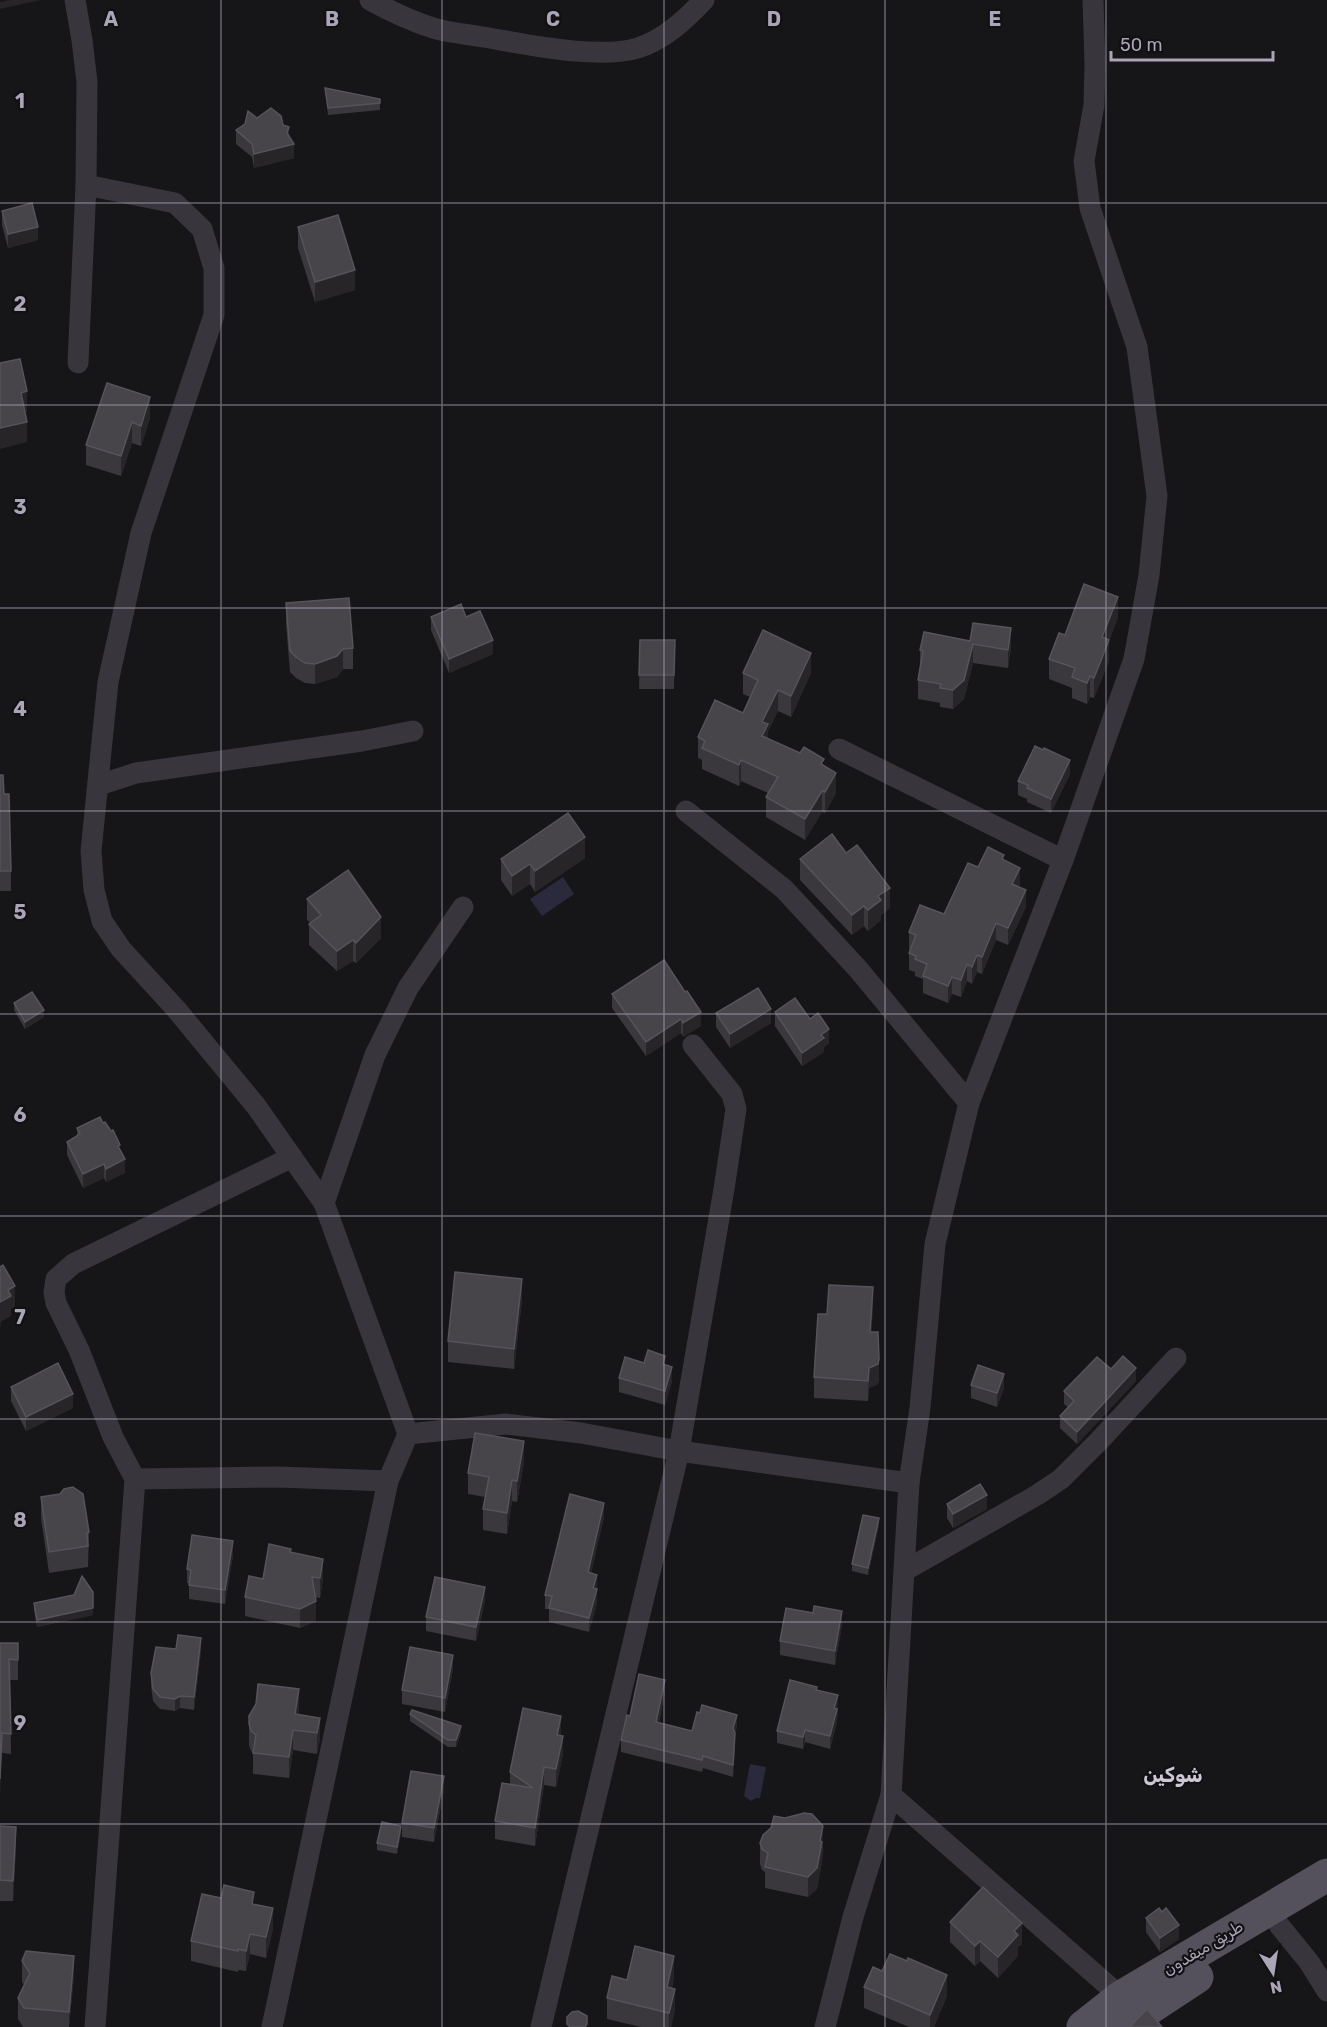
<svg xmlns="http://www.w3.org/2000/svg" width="1327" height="2027" font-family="Rubik,Cairo,sans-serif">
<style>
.water{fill:#2b2a3c}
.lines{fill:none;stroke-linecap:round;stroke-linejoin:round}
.minor{stroke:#39353c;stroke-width:21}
.primary{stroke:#55515c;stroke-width:33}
.wall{fill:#3a383c}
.shaded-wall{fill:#272528}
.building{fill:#47444a;stroke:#56535b;stroke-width:1.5}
.grid{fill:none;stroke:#aba5b8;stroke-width:1.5;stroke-opacity:0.55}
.labels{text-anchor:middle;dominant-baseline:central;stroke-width:4.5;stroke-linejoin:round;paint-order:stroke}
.street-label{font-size:16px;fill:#aba5b8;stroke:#111012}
.quarter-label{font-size:20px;font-weight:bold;fill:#cbc7d4;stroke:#111012}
.grid-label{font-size:20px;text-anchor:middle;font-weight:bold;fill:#aba5b8;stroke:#111012;stroke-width:4.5;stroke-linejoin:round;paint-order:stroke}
</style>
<rect width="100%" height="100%" fill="#161517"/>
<!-- water -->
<g class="water">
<polygon points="563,877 574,894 542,916 530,899"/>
<polygon points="750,1764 766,1767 760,1798 756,1798 751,1801 744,1796"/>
</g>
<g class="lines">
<!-- minor -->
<g class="minor">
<polyline points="75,0 82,40 87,82 86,185 175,203 202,229 214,268 214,315 141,533 108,682 91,851 94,890 102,921 121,949 176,1009 256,1106 324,1203"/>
<path d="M370 0C390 11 411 21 433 28 449 33 467 34 483 37 525 44 597 60 638 48 665 39 685 20 704 0"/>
<polyline points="78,363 86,185"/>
<polyline points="839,749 1063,860"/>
<polyline points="99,785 136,773 362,741 413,731"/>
<polyline points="686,811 784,889 858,969 969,1103 935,1244 920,1408 909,1483 891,1795"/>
<polyline points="969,1103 1063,860 1134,659 1149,575 1157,496 1137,347 1090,208 1084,161 1094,105 1095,64 1093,0"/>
<polyline points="408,1434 506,1424 581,1433 679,1451 909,1483"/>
<polyline points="135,1479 113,1437 79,1350 56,1303 54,1292 56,1279 73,1264 292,1157"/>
<polyline points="906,1570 1037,1495 1061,1479 1099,1441 1176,1358"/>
<polyline points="1279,1925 1309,1962 1327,1991"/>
<polyline points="95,2027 135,1479 277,1477 388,1481"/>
<polyline points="272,2027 388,1481 408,1434 324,1203 375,1055 408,988 463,907"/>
<polyline points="541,2027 679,1451 724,1189 736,1109 732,1094 693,1045"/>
<polyline points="825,2027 853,1917 891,1795 1121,1997"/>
</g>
<!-- primary -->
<g class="primary">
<polyline points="1083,2027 1121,1997 1327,1875"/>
<polyline points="1121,2027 1197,1977"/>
</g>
</g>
<!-- wall -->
<g class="wall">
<polygon points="325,88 380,99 380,110 328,115"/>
<polygon points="257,118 283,125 289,135 294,158 254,168 252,157 236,144 236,130"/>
<polygon points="2,211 38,240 8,248 2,225"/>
<polygon points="298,227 355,290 315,302 298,248"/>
<polygon points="107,383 150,418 141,446 132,443 121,476 86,465 86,445"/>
<polygon points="286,603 353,648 353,669 343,669 337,677 315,684 305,683 296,678 290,672 286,624"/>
<polygon points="431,617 466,617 493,654 449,673 431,630"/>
<polygon points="1118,617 1109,641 1109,661 1094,698 1090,697 1087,704 1072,698 1072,688 1049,679 1049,659 1065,635"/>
<polygon points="640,640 675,640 674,689 639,689"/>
<polygon points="970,641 1011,647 1008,668 973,663 964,699 953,709 940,707 940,703 918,699 918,680 920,666 920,650"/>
<polygon points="743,673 811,673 791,717 778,711 768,731 768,739 824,765 836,793 825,813 822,812 805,840 766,817 766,797 768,793 741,781 739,786 702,769 702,760 698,758 698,737 743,713 750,697 743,694"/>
<polygon points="1070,774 1051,813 1027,802 1027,799 1018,795 1018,781"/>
<polygon points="0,775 4,794 11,871 11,891 0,891"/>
<polygon points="585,858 535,892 530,884 512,896 501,880 501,859"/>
<polygon points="800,859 890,908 881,915 881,920 868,931 864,926 852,935 800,880"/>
<polygon points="978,867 1020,885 1019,887 1026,907 1008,945 996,940 982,974 977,972 972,984 967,981 961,997 952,994 948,1003 923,993 923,979 915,976 915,972 909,970 909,953 911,950 909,949 909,932 944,914"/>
<polygon points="307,899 381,938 356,963 353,961 337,971 309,945 309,924 311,923 307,920"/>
<polygon points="612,994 701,1026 683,1037 681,1033 646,1056 612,1008"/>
<polygon points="14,1003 44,1017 25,1029 14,1010"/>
<polygon points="775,1012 810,1019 829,1043 824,1047 824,1052 802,1066 775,1026"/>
<polygon points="716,1013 771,1023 730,1048 716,1027"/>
<polygon points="77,1128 120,1151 125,1173 106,1182 104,1178 83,1188 67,1155 67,1142 77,1136"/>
<polygon points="522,1300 514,1369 448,1362 448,1341"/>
<polygon points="873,1308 871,1332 879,1379 878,1384 869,1388 868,1401 814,1398 814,1377 827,1314"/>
<polygon points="644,1363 665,1365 672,1381 665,1405 619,1392 619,1378"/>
<polygon points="1111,1369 1136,1381 1077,1444 1060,1428 1060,1416 1068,1407 1064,1404 1064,1391"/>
<polygon points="971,1385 1004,1388 997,1407 971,1398"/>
<polygon points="11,1387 73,1408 26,1431 11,1401"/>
<polygon points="524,1462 517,1502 512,1501 507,1534 483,1530 483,1509 485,1497 468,1494 468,1473"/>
<polygon points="41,1497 89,1532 88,1567 49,1573 41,1518"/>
<polygon points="947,1504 987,1509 953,1528 947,1518"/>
<polygon points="604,1517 591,1573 597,1575 597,1603 589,1632 549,1622 549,1609 545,1609 545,1595"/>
<polygon points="879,1525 868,1575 852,1571 852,1564"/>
<polygon points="291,1553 323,1578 320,1598 315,1597 316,1621 300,1628 245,1616 245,1597"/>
<polygon points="233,1555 225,1604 189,1599 189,1583 187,1583 187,1569"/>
<polygon points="485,1601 476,1641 426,1631 426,1617"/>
<polygon points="34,1603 93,1615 37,1627 34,1610"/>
<polygon points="842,1625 835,1665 780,1655 780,1641"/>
<polygon points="0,1643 18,1643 18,1680 10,1680 11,1754 2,1753"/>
<polygon points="201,1651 194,1710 180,1708 175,1711 160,1709 153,1701 151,1686 151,1673"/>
<polygon points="453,1669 445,1712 402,1704 402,1690"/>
<polygon points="817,1690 838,1708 837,1722 830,1749 805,1742 803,1749 777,1743 777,1731"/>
<polygon points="665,1692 659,1723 692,1731 737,1727 735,1732 735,1745 733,1777 703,1768 702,1772 621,1752 621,1740 630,1716"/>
<polygon points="299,1710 298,1714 320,1718 320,1739 317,1754 293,1750 289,1778 253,1774 253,1753 251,1751 249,1745 249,1724"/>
<polygon points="410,1714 461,1733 456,1747 448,1747 410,1721"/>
<polygon points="561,1734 563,1754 556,1787 544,1785 535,1846 495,1839 495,1821 510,1784 510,1772"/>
<polygon points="444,1790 434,1842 402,1837 402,1823"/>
<polygon points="0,1826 16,1847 13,1901 0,1901"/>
<polygon points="401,1833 397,1854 377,1850 377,1843"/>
<polygon points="760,1843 823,1846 822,1862 817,1889 808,1897 765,1888 765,1872 762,1870 760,1864"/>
<polygon points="254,1904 273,1929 266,1958 250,1954 246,1971 238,1970 238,1972 191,1961 191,1941"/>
<polygon points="1162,1912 1179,1939 1160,1952 1146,1932 1146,1918"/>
<polygon points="950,1922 1022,1944 1018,1947 1018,1956 998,1978 980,1961 975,1966 950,1942"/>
<polygon points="22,1961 74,1976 69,2027 23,2027 18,2019 18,1998 24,1985 22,1982"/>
<polygon points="882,1971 947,1996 934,2027 909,2027 864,2008 864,1987"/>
<polygon points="674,1977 672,1988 675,2010 671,2027 641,2027 607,2019 607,1998 627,1980"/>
</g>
<!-- shaded-wall -->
<g class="shaded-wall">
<polygon points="9,0 41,0 0,9 0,2"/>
<polygon points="289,127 289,141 294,144 294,158 254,168 254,154 287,133"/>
<polygon points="38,227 38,240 8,248 8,234"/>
<polygon points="355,270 355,290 315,302 315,282"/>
<polygon points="27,391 27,412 21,413 21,393"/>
<polygon points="150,397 150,418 141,446 141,426"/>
<polygon points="27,422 27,442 0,449 0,428"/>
<polygon points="132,422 132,443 121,476 121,456"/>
<polygon points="1118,597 1118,617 1109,641 1109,661 1094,698 1094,678 1102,637"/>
<polygon points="1011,628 1011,647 1008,668 1008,650"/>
<polygon points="493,640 493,654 449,673 449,659"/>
<polygon points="973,644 973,663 964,699 953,709 953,690"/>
<polygon points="343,649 343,669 337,677 315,684 315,664"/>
<polygon points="811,653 811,673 791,717 791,696"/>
<polygon points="1090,676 1090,697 1087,704 1087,683"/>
<polygon points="778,690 778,711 768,731 768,745 762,757 762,722"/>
<polygon points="741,760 741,781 739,786 739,765"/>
<polygon points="1070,760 1070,774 1051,813 1051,799"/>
<polygon points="836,773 836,793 825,813 825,792"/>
<polygon points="822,791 822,812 805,840 805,819"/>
<polygon points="585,837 585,858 535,892 535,871"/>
<polygon points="530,864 530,884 512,896 512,876"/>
<polygon points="1020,868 1020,885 1012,901 1012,884"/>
<polygon points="890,888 890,908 881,915 881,920 868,931 868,910 878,896"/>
<polygon points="1026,890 1026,907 1008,945 1008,928"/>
<polygon points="864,906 864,926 852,935 852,915"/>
<polygon points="381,917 381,938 356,963 356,943"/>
<polygon points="996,923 996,940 982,974 982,957"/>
<polygon points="353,940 353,961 337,971 337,951"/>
<polygon points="977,955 977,972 972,984 972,967"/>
<polygon points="967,964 967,981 961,997 961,980"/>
<polygon points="952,977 952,994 948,1003 948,986"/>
<polygon points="771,1009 771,1023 730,1048 730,1034"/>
<polygon points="44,1010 44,1017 25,1029 25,1022"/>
<polygon points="701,1012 701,1026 683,1037 683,1023"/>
<polygon points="681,1019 681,1033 646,1056 646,1042"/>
<polygon points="829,1029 829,1043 824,1047 824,1052 802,1066 802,1053 821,1035"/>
<polygon points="125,1159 125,1173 106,1182 106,1169"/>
<polygon points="104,1164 104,1178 83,1188 83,1174"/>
<polygon points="522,1279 522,1300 514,1369 514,1349"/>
<polygon points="15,1286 15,1307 11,1309 11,1316 1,1322 0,1331 0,1302 8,1290"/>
<polygon points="873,1287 873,1308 870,1352 870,1332"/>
<polygon points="879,1359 879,1379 878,1384 869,1388 868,1401 869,1368"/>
<polygon points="672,1367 672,1381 665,1405 665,1391"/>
<polygon points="1136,1368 1136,1381 1077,1444 1077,1432"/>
<polygon points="1004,1374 1004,1388 997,1407 997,1393"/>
<polygon points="73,1394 73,1408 26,1431 26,1417"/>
<polygon points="524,1441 524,1462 517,1502 517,1481"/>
<polygon points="512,1480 512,1501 507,1534 507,1513"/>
<polygon points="987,1495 987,1509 953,1528 953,1514"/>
<polygon points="604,1503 604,1517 588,1586 588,1572"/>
<polygon points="879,1518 879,1525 868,1575 868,1568"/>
<polygon points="233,1541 233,1555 225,1604 225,1590"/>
<polygon points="323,1559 323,1578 320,1598 320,1578"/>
<polygon points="597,1575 597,1589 593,1602 593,1588"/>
<polygon points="485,1587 485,1601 476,1641 476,1627"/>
<polygon points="597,1589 597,1603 589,1632 589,1618"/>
<polygon points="316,1601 316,1621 300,1628 300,1609"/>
<polygon points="93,1608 93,1615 37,1627 37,1620"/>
<polygon points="842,1611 842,1625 835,1665 835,1651"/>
<polygon points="201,1638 201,1651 194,1710 194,1697"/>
<polygon points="453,1655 453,1669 445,1712 445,1698"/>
<polygon points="665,1680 665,1692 656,1734 656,1722"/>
<polygon points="299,1689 299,1710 296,1730 295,1714"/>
<polygon points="838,1695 837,1722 830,1749 830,1736 834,1708"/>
<polygon points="180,1696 180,1708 175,1711 175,1699"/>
<polygon points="737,1715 737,1727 733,1740 733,1728"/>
<polygon points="561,1716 561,1734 557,1753 557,1735"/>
<polygon points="320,1718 320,1739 317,1754 317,1733"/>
<polygon points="461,1726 461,1733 456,1747 456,1740"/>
<polygon points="293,1730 293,1750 289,1778 289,1757"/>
<polygon points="805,1730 805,1742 803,1749 803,1737"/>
<polygon points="2,1733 2,1753 0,1799 0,1779"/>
<polygon points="735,1733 735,1745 733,1777 733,1765"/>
<polygon points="563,1736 563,1754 556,1787 556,1769"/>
<polygon points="544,1767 544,1785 535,1846 535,1828"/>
<polygon points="444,1776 444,1790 434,1842 434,1828"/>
<polygon points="401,1826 401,1833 397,1854 397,1847"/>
<polygon points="823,1826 822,1862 817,1889 808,1897 808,1877 820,1841"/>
<polygon points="16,1827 16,1847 13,1901 13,1881"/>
<polygon points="273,1908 273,1929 266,1958 266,1937"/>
<polygon points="1022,1923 1022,1944 1018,1947 1018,1956 998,1978 998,1957 1014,1931"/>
<polygon points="1179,1925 1179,1939 1160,1952 1160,1938"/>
<polygon points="250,1934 250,1954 246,1971 246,1951"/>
<polygon points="980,1941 980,1961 975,1966 975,1946"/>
<polygon points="74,1956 74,1976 69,2027 69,2012"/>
<polygon points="674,1956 674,1977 667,2008 667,1987"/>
<polygon points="947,1975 947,1996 934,2027 930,2027 930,2015"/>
<polygon points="675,1989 675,2010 671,2027 669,2027 669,2013"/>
</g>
<!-- building -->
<g class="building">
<polygon points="325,88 380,99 380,103 328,108"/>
<polygon points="271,108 281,116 283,125 289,127 287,133 294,144 254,154 252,144 236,130 245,124 248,111 257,118"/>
<polygon points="32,203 38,227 8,234 2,211"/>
<polygon points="338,215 355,270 315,282 298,227"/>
<polygon points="20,359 27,391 21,393 27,422 0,428 0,363"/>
<polygon points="107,383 150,397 141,426 132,422 121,456 86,445"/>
<polygon points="1084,584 1118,597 1102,637 1109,640 1094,678 1090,676 1087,683 1072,677 1075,668 1049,659 1059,633 1065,635"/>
<polygon points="349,598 353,648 343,649 337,656 315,664 305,663 296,657 290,651 286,603"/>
<polygon points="461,604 466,617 480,611 493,640 449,659 431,617"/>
<polygon points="973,623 1011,628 1008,650 973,644 964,680 953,690 940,688 941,684 918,680 923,651 920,650 924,632 970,641"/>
<polygon points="763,630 811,653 791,696 778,690 762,722 768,724 762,736 800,753 804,747 824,759 821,764 836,773 825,792 822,791 805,819 766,797 778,777 741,760 739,765 702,748 705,741 698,737 715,700 743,713 758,680 743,673"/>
<polygon points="640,640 675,640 674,675 639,675"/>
<polygon points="1035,746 1043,750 1044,748 1070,760 1051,799 1027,788 1028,785 1018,781"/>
<polygon points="0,775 3,775 4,794 9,794 11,871 0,871"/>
<polygon points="568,813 585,837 535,871 530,864 512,876 501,859"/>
<polygon points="832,834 846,853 857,845 890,888 878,896 881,900 868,910 864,906 852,915 800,859"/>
<polygon points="988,847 1004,855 1002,859 1020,868 1012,884 1026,890 1008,928 996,923 982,957 977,955 972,967 967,964 961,980 952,977 948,986 923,976 927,964 915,959 916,956 909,953 916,935 909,932 920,905 944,914 968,863 978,867"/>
<polygon points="348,870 381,917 356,943 353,940 337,951 309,924 321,915 307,899"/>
<polygon points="664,960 685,992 687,991 701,1012 683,1023 681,1019 646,1042 612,994"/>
<polygon points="758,988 771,1009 730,1034 716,1013"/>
<polygon points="32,992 44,1010 25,1022 14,1003"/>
<polygon points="795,998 810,1019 818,1013 829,1029 821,1035 824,1038 802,1053 775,1012"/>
<polygon points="100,1117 103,1123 105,1122 111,1131 113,1130 120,1145 118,1146 125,1159 106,1169 104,1164 83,1174 67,1142 80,1134 77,1128"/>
<polygon points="3,1265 15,1286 8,1290 11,1296 0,1302 0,1267"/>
<polygon points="455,1272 522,1279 514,1349 448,1341"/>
<polygon points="829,1285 873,1287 870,1332 878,1332 879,1359 878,1364 869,1368 868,1381 814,1377 818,1314 827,1314"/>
<polygon points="648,1350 665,1356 663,1364 672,1367 665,1391 619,1378 625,1357 644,1363"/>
<polygon points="1123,1356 1136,1368 1077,1432 1060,1416 1074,1401 1064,1391 1097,1357 1111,1369"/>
<polygon points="58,1363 73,1394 26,1417 11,1387"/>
<polygon points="978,1365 1004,1374 997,1393 971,1385"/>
<polygon points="475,1433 524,1441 517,1481 512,1480 507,1513 483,1509 489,1477 468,1473"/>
<polygon points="980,1484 987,1495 953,1514 947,1504"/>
<polygon points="73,1487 83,1494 89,1532 87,1533 88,1546 49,1552 41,1497 60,1494 64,1489"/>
<polygon points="570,1494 604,1503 588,1572 597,1575 593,1588 597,1589 589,1618 549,1608 552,1596 545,1595"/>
<polygon points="863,1515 879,1518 868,1568 852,1564"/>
<polygon points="192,1535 233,1541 225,1590 189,1585 191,1570 187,1569"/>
<polygon points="269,1544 291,1549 290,1552 323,1559 320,1578 312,1577 316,1601 300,1609 245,1597 249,1576 263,1579"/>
<polygon points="82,1576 93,1592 93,1608 37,1620 34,1603 74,1595"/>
<polygon points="435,1577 485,1587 476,1627 426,1617"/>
<polygon points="814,1606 842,1611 835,1651 780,1641 786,1608 813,1613"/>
<polygon points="178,1635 201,1638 194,1697 180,1696 175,1699 160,1697 153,1689 151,1673 156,1647 176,1649"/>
<polygon points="0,1643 18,1643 18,1660 9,1659 11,1734 2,1733 0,1779 0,1743 1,1743 0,1743"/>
<polygon points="410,1647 453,1655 445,1698 402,1690"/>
<polygon points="639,1674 665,1680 656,1722 692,1731 697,1712 700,1713 702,1705 737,1715 733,1728 735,1733 733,1765 703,1756 702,1760 621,1740 627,1715 630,1716"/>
<polygon points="790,1680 817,1687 816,1690 838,1695 834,1708 837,1709 830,1736 805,1730 803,1737 777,1731"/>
<polygon points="258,1684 299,1689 295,1714 320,1718 317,1733 293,1730 289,1757 253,1753 256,1735 251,1731 249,1724 249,1716 256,1704"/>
<polygon points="523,1708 561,1716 557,1735 563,1736 556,1769 544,1767 535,1828 495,1821 502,1783 533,1788 510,1772"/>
<polygon points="412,1710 461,1726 456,1740 448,1740 410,1714"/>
<polygon points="411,1771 444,1776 434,1828 402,1823"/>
<polygon points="804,1813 812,1814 823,1826 820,1841 822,1842 817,1868 808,1877 765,1867 768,1853 762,1849 760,1843 763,1835 771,1828 774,1816 785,1818"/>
<polygon points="382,1822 401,1826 397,1847 377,1843"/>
<polygon points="0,1826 16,1827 13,1881 0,1880"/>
<polygon points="224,1885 254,1892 252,1904 273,1908 266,1937 250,1934 246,1951 238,1949 238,1951 191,1941 202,1894 221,1898"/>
<polygon points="983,1887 1022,1923 1014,1931 1018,1935 998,1957 980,1941 975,1946 950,1922"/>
<polygon points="1159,1908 1162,1912 1166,1908 1179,1925 1160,1938 1146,1918"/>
<polygon points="635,1946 674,1956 667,1987 675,1989 669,2013 607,1998 612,1976 627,1980"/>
<polygon points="26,1951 74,1956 69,2012 24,2008 18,1998 30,1973 22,1961"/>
<polygon points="890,1954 907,1961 908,1958 947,1975 930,2015 864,1987 873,1967 882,1971"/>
<polygon points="1147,2009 1162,2027 1130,2027"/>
<polygon points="578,2011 587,2016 587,2024 585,2027 570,2027 567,2024 567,2017 572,2012"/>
</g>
<!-- grid -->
<path class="grid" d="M221 0V2027M442 0V2027M664 0V2027M885 0V2027M1106 0V2027M0 203H1327M0 405H1327M0 608H1327M0 811H1327M0 1014H1327M0 1216H1327M0 1419H1327M0 1622H1327M0 1824H1327"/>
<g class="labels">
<!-- street labels -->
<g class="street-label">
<text transform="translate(1203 1948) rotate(-31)">طريق ميفدون</text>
</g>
<!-- quarter labels -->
<g class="quarter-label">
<text x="1173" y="1775">شوكين</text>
</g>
</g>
<g class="grid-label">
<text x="111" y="26">A</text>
<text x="332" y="26">B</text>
<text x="553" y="26">C</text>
<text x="774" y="26">D</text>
<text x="995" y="26">E</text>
<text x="20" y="108">1</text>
<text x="20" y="311">2</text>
<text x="20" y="514">3</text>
<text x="20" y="716">4</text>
<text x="20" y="919">5</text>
<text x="20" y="1122">6</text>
<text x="20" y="1324">7</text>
<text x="20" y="1527">8</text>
<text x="20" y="1730">9</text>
</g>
<!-- north arrow -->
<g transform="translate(1273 1973) rotate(168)" stroke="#111012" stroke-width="4.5" paint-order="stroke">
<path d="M0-4.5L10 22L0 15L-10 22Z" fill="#aba5b8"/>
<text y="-9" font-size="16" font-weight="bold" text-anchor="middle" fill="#aba5b8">N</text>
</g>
<!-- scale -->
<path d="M1111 51v9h162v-9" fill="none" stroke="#aba5b8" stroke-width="3"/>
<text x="1120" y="51" font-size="18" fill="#aba5b8" stroke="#111012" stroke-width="4.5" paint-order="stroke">50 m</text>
</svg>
